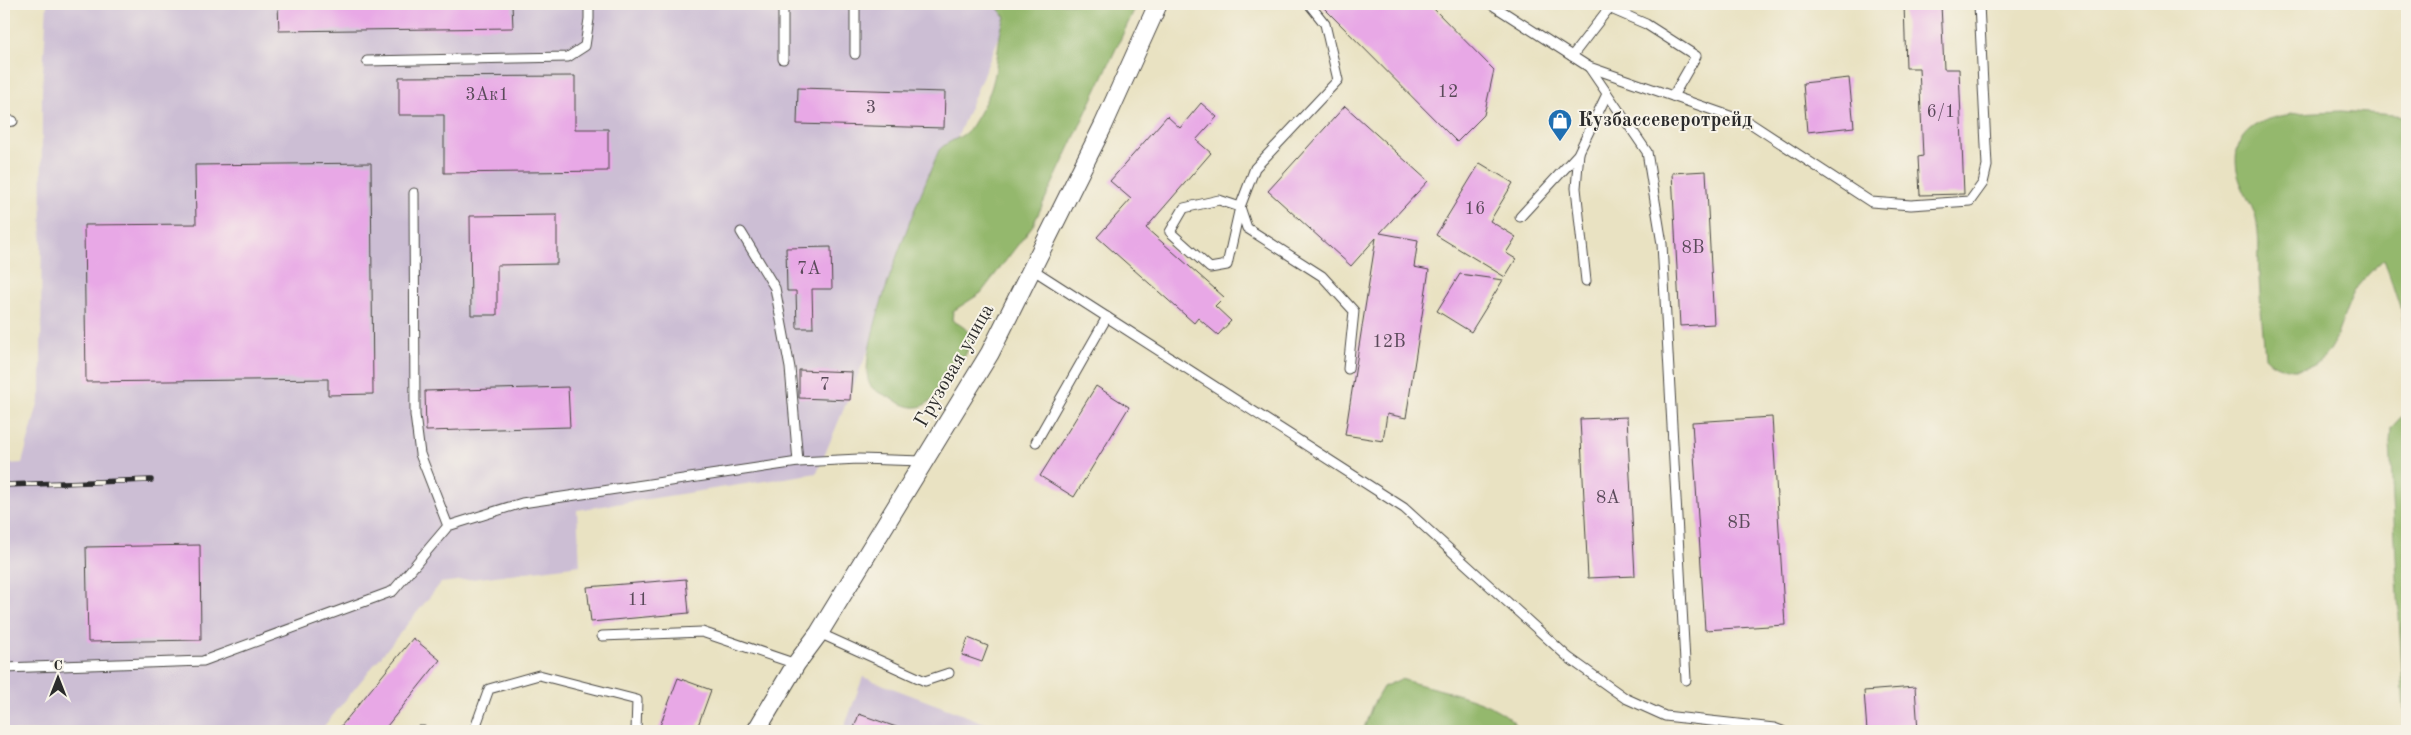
<svg xmlns="http://www.w3.org/2000/svg" width="2411" height="735" font-family="'Old Standard TT',serif">
<style>
.industrial{fill:#ccbed4}
.forest{fill:#94b86d;stroke:#60724c}
.building{fill:#e8a8e6}
.lines{fill:none;stroke-linecap:round;stroke-linejoin:round}
.service-casing{stroke:#484642;stroke-width:11}
.minor-casing{stroke:#484642;stroke-width:20}
.service{stroke:#fff;stroke-width:9}
.minor{stroke:#fff;stroke-width:18}
.rail-casing{stroke:#2b2b2b;stroke-width:5.5}
.rail{stroke:#f7f3e8;stroke-width:4;stroke-dasharray:11;stroke-linecap:butt}
.labels{text-anchor:middle;dominant-baseline:central;stroke-width:4;stroke-linejoin:round;paint-order:stroke}
.number-label{font-size:18px;fill:#5a4a5a}
.poi-label{font-size:20px;font-weight:bold;fill:#2b2b2b;stroke:#f7f3e8;text-anchor:start}
.street-label{font-size:20px;fill:#2b2b2b;stroke:#f7f3e8}
</style>
<rect width="100%" height="100%" fill="#f7f3e8"/>
<filter id="ink" filterUnits="userSpaceOnUse"><feTurbulence type="fractalNoise" baseFrequency=".02" numOctaves="2"/><feDisplacementMap in="SourceGraphic" scale="10" xChannelSelector="R" yChannelSelector="G"/><feConvolveMatrix kernelMatrix="1 2 1 2 8 2 1 2 1" color-interpolation-filters="sRGB"/></filter>
<filter id="wash" filterUnits="userSpaceOnUse"><feTurbulence type="fractalNoise" baseFrequency=".0096" numOctaves="4" result="noise"/><feDisplacementMap in="SourceGraphic" scale="20" xChannelSelector="R" yChannelSelector="G"/><feGaussianBlur stdDeviation="1.12" result="paint"/><feColorMatrix in="noise" values="0 0 0 0 0 0 0 0 0 0 0 0 0 0 0 0 0 1.4 0 .05"/><feComposite in="paint" operator="in"/></filter>
<g filter="url(#wash)">
<rect width="100%" height="100%" fill="#e9e2c2"/>
<!-- industrial -->
<g class="industrial">
<polygon points="47,4 1013,4 817,473 577,510 580,565 441,583 320,731 4,731 4,464 22,463 41,393 42,90"/>
<polygon points="863,677 1006,731 843,731"/>
</g>
<!-- forest -->
<g class="forest">
<path d="M987 4H1137L1033 225 981 293 953 311 952 320C958 324 966 327 969 334 976 350 939 399 924 405 913 411 899 403 889 397 882 393 875 392 870 385 852 355 924 186 939 150 948 140 962 139 970 128 975 120 990 95 992 86 999 64 996 41 1005 17L997 7Z"/>
<path d="M2341 111 2407 116V375L2402 314 2384 259C2375 267 2365 277 2357 287 2339 314 2338 369 2296 369 2284 369 2273 366 2265 357 2263 330 2260 304 2259 277 2258 259 2260 242 2257 224 2255 207 2242 192 2238 175 2223 110 2300 113 2341 111Z"/>
<polygon points="2401,417 2407,417 2407,731 2405,731 2390,443 2391,428"/>
<path d="M1401 679C1436 691 1501 698 1521 731H1363L1372 706 1383 687Z"/>
</g>
<g id="blocks">
<!-- building -->
<g class="building">
<polygon points="278,4 512,4 513,28 279,31"/>
<polygon points="1320,4 1429,4 1494,70 1484,115 1457,142"/>
<polygon points="1904,4 1941,4 1944,69 1959,69 1964,194 1920,195 1918,157 1923,156 1919,68 1906,68"/>
<polygon points="575,76 575,129 608,129 608,171 444,173 444,115 399,115 399,77"/>
<polygon points="1849,78 1854,127 1807,132 1803,83"/>
<polygon points="798,88 945,92 944,128 797,124"/>
<polygon points="1201,103 1217,117 1196,140 1211,153 1146,228 1224,297 1215,306 1231,321 1218,335 1198,318 1194,323 1097,237 1131,199 1110,181 1167,116 1180,128"/>
<polygon points="1345,106 1428,181 1380,233 1418,240 1414,267 1429,270 1406,418 1387,414 1383,441 1345,435 1376,238 1351,266 1268,191"/>
<polygon points="371,163 373,394 328,395 328,379 86,382 84,225 196,224 195,165"/>
<polygon points="1480,163 1513,183 1490,221 1516,237 1506,253 1516,259 1505,277 1436,235"/>
<polygon points="1706,171 1714,324 1680,326 1672,173"/>
<polygon points="557,215 557,264 497,265 497,315 471,315 470,216"/>
<polygon points="831,247 832,289 812,289 813,328 797,328 796,291 787,291 786,248"/>
<polygon points="1460,274 1503,280 1471,332 1437,311"/>
<polygon points="799,370 852,372 850,400 799,398"/>
<polygon points="1096,386 1129,407 1074,497 1040,476"/>
<polygon points="568,387 570,427 426,431 425,391"/>
<polygon points="1627,417 1635,576 1588,578 1580,419"/>
<polygon points="1772,417 1785,625 1705,630 1692,422"/>
<polygon points="200,545 201,640 88,642 86,547"/>
<polygon points="686,579 689,613 591,622 587,587"/>
<polygon points="413,638 440,660 383,731 337,731"/>
<polygon points="968,638 988,646 982,662 962,655"/>
<polygon points="678,678 711,690 696,731 658,731"/>
<polygon points="1915,687 1918,731 1867,731 1864,691"/>
<polygon points="859,714 902,729 902,731 853,731"/>
</g>
</g>
</g>
<g filter="url(#ink)">
<use href="#blocks" fill-opacity="0" stroke="#484642" stroke-width="1"/>
<g class="lines">
<defs>
<g id="service">
<polyline points="783,4 783,59"/>
<polyline points="855,4 855,54"/>
<polyline points="1309,4 1325,24 1338,80 1255,168 1240,207 1247,228 1322,276 1354,311 1348,369"/>
<polyline points="1491,4 1589,67 1750,123 1871,202 1911,205 1970,201 1983,183 1987,166 1979,4"/>
<polyline points="1572,56 1609,8 1646,24 1696,56 1673,96"/>
<polyline points="367,61 568,57 585,46 589,19 589,4"/>
<polyline points="1589,67 1647,152 1662,244 1686,680"/>
<polyline points="4,122 13,121"/>
<polyline points="414,193 415,415 420,454 448,526"/>
<polygon points="1219,200 1240,207 1227,265 1210,268 1170,232 1184,208"/>
<polyline points="1520,217 1579,153"/>
<polyline points="741,232 775,288 790,368 798,462"/>
<polyline points="1032,269 1404,508 1569,658 1625,698 1665,716 1774,728 1782,731"/>
<polyline points="1586,281 1576,188 1579,152 1607,94"/>
<polyline points="1036,442 1107,317"/>
<polyline points="819,633 925,681 949,673"/>
<polyline points="602,636 702,632 796,664"/>
<polyline points="4,668 203,661 393,591 448,526 522,503 798,462 859,459 923,461"/>
<polyline points="419,731 424,731"/>
<polyline points="474,731 489,689 539,675 637,700 636,731"/>
</g>
<polyline id="minor" points="756,731 796,664 819,633 990,353 1103,126 1158,4"/>
</defs>
<!-- service casing -->
<use href="#service" class="service-casing"/>
<!-- minor casing -->
<use href="#minor" class="minor-casing"/>
<!-- service -->
<use href="#service" class="service"/>
<!-- minor -->
<use href="#minor" class="minor"/>
<defs>
<polyline id="rail" points="4,485 151,480"/>
</defs>
<!-- rail casing -->
<use href="#rail" class="rail-casing"/>
<!-- rail -->
<use href="#rail" class="rail"/>
</g>
</g>
<!-- icons -->
<defs>
<symbol id="shop-pin" viewBox="-11 -11 22 30"><path d="M0 17L-7.5 6A9.5 9.5 0 1 1 7.5 6Z" fill="#1f6fb2" stroke="#f7f3e8"/><path d="M-5-2.5h2.3a2.7 3.5 0 0 1 5.4 0H5L5.5 6h-11ZM-1.5-2.5h3a1.5 2.3 0 0 0-3 0Z" fill="#fff"/></symbol>
</defs>
<g fill-rule="evenodd">
<use href="#shop-pin" x="1546" y="107" width="28" height="38"/>
</g>
<g class="labels">
<!-- number labels -->
<g class="number-label">
<text x="1448" y="92">12</text>
<text x="487" y="95">3Ак1</text>
<text x="871" y="108">3</text>
<text x="1941" y="112">6/1</text>
<text x="1475" y="209">16</text>
<text x="1693" y="248">8В</text>
<text x="809" y="269">7А</text>
<text x="1389" y="342">12В</text>
<text x="825" y="385">7</text>
<text x="1608" y="498">8А</text>
<text x="1739" y="523">8Б</text>
<text x="638" y="600">11</text>
</g>
<!-- poi labels -->
<g class="poi-label">
<text x="1578" y="121">Кузбассеверотрейд</text>
</g>
<!-- street labels -->
<g class="street-label">
<text transform="translate(955 366) rotate(-60)">Грузовая улица</text>
</g>
</g>
<!-- margin -->
<rect width="2411" height="735" fill="none" stroke="#f7f3e8" stroke-width="20"/>
<!-- north arrow -->
<g transform="translate(58 678)" stroke="#f7f3e8" stroke-width="4" paint-order="stroke">
<path d="M0-4L9 19L0 12L-9 19Z" fill="#2b2b2b"/>
<text y="-8" font-size="14" font-weight="bold" text-anchor="middle" fill="#2b2b2b">С</text>
</g>
</svg>
